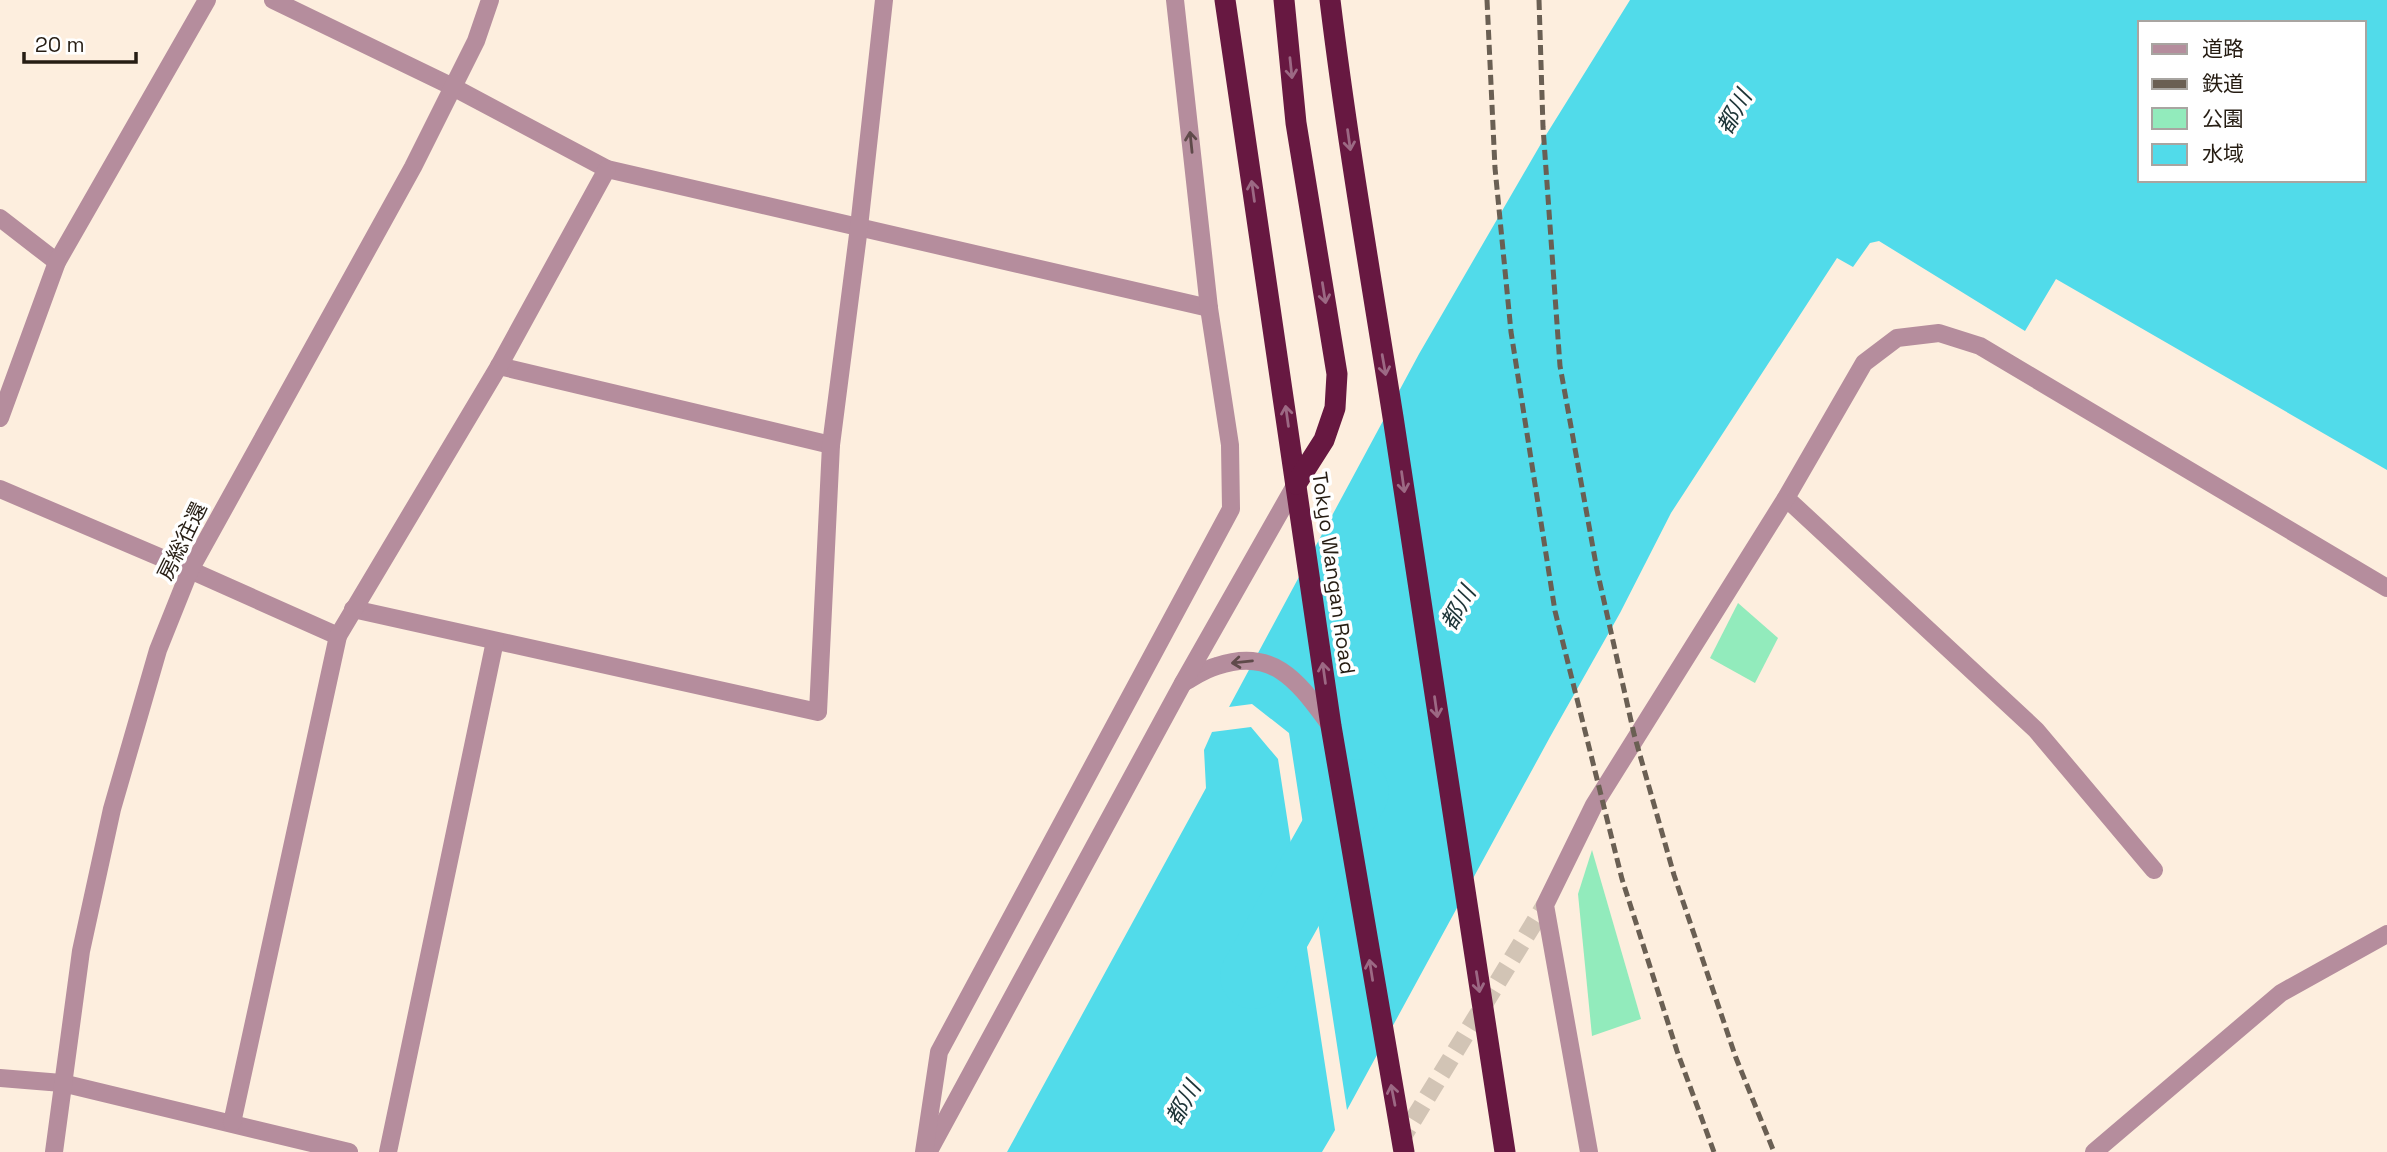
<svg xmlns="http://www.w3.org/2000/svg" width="2387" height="1152" font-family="'Space Grotesk','Noto Sans JP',sans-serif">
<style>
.green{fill:#92ebbc}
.water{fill:#51dbea;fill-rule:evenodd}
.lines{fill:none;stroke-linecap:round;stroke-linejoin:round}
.river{stroke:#51dbea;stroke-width:66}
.minor-tunnel{stroke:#d2c4b5;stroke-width:18;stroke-dasharray:18 9;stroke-linecap:butt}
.minor{stroke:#b58d9d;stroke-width:18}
.highway{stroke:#671841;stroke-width:21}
.rail{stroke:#6a5f53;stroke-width:5;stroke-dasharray:10 5;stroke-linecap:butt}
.oneway{stroke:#9c6984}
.oneway2{stroke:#5f4a4a}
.labels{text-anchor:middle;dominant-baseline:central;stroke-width:7;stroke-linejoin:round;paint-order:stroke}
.street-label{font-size:21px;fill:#261d13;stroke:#fff}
.water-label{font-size:23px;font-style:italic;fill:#1e3538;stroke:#fff}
</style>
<rect width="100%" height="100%" fill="#fdeede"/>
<!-- green -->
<g class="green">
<polygon points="1738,603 1778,638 1755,683 1710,658"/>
<polygon points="1592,850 1641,1019 1592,1036 1578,894"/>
</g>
<!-- water -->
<g class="water">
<path d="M1630 0H2387V470L2056 279 2025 331 1879 241 1870 243 1853 267 1837 258 1671 513 1620 613 1550 737 1347 1110 1289 733 1252 704 1229 707 1419 354 1546 135ZM2140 23H2364V180H2140Z"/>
<polygon points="1251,727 1278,759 1335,1130 1322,1152 1007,1152 1206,788 1204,750 1212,732"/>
</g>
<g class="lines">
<!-- river -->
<polyline class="river" points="1253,976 1356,792"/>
<!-- minor-tunnel -->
<polyline class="minor-tunnel" points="1399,1143 1545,905"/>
<!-- minor -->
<g class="minor">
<polyline points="273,0 451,86 607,169 1209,308"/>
<polyline points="0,218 57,262"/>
<polyline points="499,366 831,445"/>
<polyline points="0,418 57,262 207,0"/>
<polyline points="0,489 190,570 338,636"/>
<polyline points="1786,498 2036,730 2154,870"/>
<polyline points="353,609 818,712 831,445 859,227 884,0"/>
<path d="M1183 683C1194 677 1205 669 1217 666 1276 646 1300 685 1331 726"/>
<polyline points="0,1078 62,1083 349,1152"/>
<polyline points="232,1123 338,636 499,366 607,169"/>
<polyline points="930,1149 1183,683 1296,484"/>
<polyline points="54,1152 81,951 112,809 158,650 190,570 413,167 476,41 490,0"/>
<polyline points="388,1152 495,641"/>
<polyline points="924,1152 939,1052 1231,509 1230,445 1209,308 1175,0"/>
<polyline points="1589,1152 1545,905 1594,805 1786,498 1864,363 1897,338 1939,333 1980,346 2387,588"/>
<polyline points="2094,1152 2281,993 2387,934"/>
</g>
<!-- highway -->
<g class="highway">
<polyline points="1225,0 1331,726 1404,1152"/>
<polyline points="1284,0 1296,123 1337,374 1335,408 1324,440 1296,484"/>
<path d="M1330 0C1347 140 1371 278 1393 417 1431 662 1466 907 1505 1152"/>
</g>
<!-- rail -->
<g class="rail">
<polyline points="1487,0 1495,168 1511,332 1555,611 1622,879 1677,1051 1714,1152"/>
<polyline points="1539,0 1543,127 1560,366 1597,570 1634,734 1674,875 1736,1058 1774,1152"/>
</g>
</g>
<!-- one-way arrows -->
<defs><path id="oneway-shaft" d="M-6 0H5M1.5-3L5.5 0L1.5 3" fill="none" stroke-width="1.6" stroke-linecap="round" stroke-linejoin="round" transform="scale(1.75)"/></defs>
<g class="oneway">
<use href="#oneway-shaft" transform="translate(1291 68) rotate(84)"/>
<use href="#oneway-shaft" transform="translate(1349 140) rotate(82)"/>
<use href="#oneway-shaft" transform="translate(1253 191) rotate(-98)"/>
<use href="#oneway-shaft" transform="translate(1324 293) rotate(81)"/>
<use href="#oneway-shaft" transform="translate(1384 365) rotate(80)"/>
<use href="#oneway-shaft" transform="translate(1287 416) rotate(-98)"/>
<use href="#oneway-shaft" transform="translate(1403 482) rotate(82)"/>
<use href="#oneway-shaft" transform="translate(1324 673) rotate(-98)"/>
<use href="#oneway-shaft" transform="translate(1436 707) rotate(82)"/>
<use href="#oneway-shaft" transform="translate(1371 970) rotate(-99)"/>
<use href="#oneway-shaft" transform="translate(1478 982) rotate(81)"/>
<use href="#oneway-shaft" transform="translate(1393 1095) rotate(-101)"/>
</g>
<g class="oneway2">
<use href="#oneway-shaft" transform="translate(1191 142) rotate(-96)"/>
<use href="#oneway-shaft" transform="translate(1242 662) rotate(174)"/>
</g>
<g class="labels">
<!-- street labels -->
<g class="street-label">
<text transform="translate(182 541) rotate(-64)">房総往還</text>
<text transform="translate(1334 573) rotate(82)">Tokyo Wangan Road</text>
</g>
<!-- water labels -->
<g class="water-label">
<text transform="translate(1734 112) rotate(-61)">都川</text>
<text transform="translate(1458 608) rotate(-61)">都川</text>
<text transform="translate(1183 1103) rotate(-61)">都川</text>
</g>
</g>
<!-- legend -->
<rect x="2138" y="21" width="228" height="161" fill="#ffffff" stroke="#a8a5a1" stroke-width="2"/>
<rect x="2152" y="44" width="35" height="10" fill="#b58d9d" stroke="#a8a5a1" stroke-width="2"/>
<text x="2202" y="56" font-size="21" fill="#261d13">道路</text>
<rect x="2152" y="79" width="35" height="10" fill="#6a5f53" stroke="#a8a5a1" stroke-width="2"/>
<text x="2202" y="91" font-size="21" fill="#261d13">鉄道</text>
<rect x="2152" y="108" width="35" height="21" fill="#92ebbc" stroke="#a8a5a1" stroke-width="2"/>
<text x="2202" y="126" font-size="21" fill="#261d13">公園</text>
<rect x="2152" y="144" width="35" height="21" fill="#51dbea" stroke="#a8a5a1" stroke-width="2"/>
<text x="2202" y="161" font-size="21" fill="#261d13">水域</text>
<!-- scale -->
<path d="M24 52v10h112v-10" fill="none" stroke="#261d13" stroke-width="3.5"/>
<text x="35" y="52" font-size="21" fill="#261d13" stroke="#ffffff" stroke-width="5" paint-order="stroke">20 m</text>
</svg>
